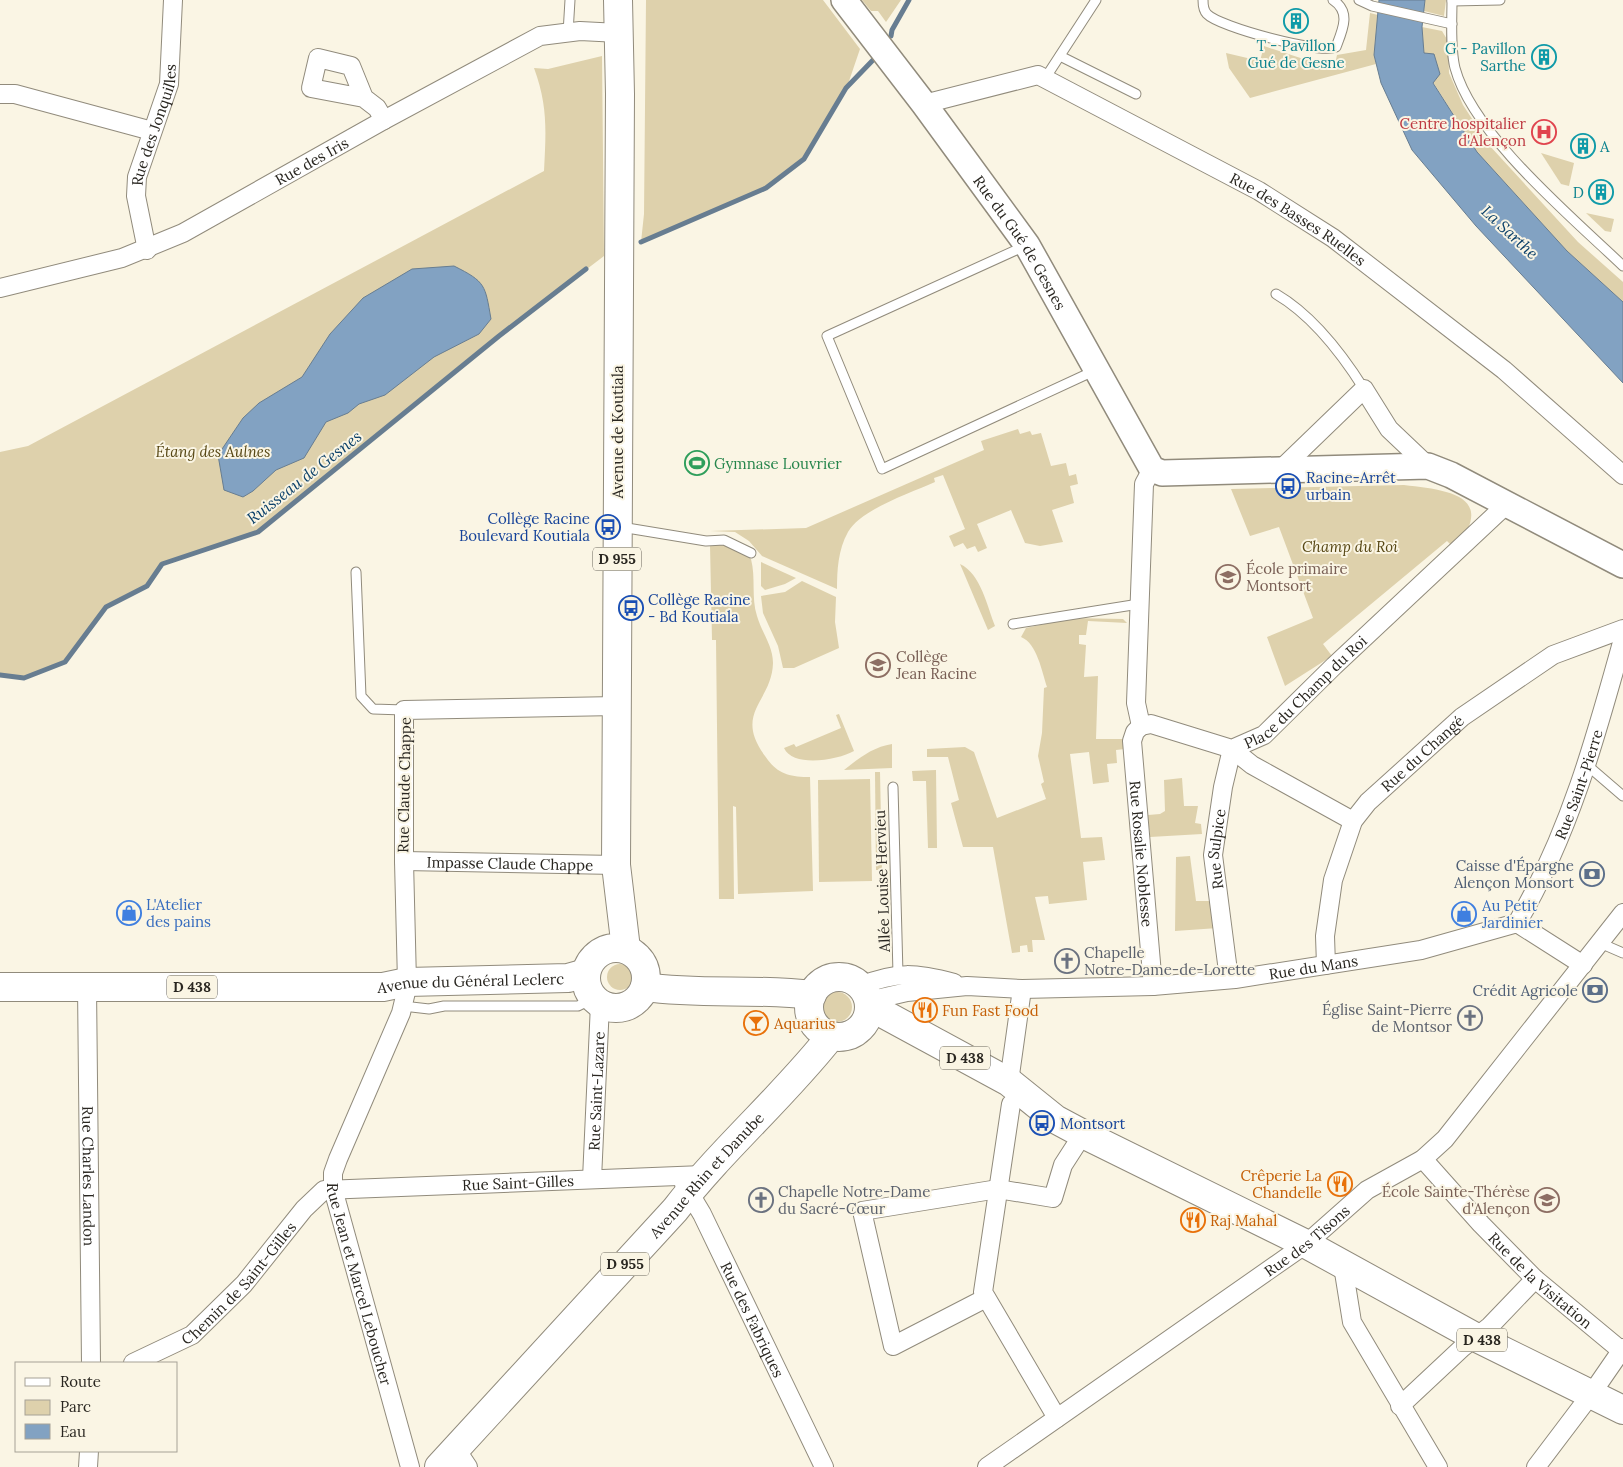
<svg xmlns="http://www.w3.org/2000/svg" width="1623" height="1467" font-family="Lora,serif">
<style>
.green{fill:#ded1ac}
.water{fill:#82a2c2;stroke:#677d91}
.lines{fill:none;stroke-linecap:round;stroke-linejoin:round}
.stream{stroke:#677d91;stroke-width:5}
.lane-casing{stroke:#918b7c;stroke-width:11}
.street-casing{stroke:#918b7c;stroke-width:20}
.secondary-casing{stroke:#918b7c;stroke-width:28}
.primary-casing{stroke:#918b7c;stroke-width:30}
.lane{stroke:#fff;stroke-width:9}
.street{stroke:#fff;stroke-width:18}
.secondary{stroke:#fff;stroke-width:25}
.primary{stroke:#fff;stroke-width:28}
.labels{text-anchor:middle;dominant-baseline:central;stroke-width:4;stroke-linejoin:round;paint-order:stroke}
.shield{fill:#faf5e4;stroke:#68645b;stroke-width:1}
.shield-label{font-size:14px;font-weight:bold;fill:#292620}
.culture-label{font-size:15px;fill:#0d838f;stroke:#faf5e4;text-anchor:end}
.health-label{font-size:15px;fill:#be3a42;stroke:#faf5e4;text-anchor:end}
.street-label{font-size:15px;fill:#292620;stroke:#faf5e4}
.park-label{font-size:15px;font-style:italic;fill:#574714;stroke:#faf5e4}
.leisure-label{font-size:15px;fill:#27864d;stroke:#faf5e4;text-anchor:start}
.transit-label{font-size:15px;fill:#164399;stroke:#faf5e4;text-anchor:start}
.education-label{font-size:15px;fill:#785e54;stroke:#faf5e4;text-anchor:start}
.service-label{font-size:15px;fill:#4e5e75;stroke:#faf5e4;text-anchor:end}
.shop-label{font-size:15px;fill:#366cbe;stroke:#faf5e4;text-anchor:start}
.worship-label{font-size:15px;fill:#5b616d;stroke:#faf5e4;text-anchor:start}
.food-label{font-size:15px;fill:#c56008;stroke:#faf5e4;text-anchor:start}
.water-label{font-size:16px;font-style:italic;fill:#0c416a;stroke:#faf5e4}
</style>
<rect width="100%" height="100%" fill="#faf5e4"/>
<!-- green -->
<g class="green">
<polygon points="646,0 823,0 860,49 847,87 805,159 766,188 641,242 644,214"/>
<polygon points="862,0 901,0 886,22 878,11 871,11"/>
<polygon points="1425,0 1446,0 1444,16 1424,11"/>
<polygon points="1370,13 1378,15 1374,55 1376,64 1250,98 1229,68 1226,53 1260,61 1264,46 1334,69 1337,55 1366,50"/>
<polygon points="1422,27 1442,31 1448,41 1449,73 1463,105 1489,145 1578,242 1623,282 1623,302 1567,251 1477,152 1433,82 1424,53"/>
<path d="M602 56 604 256 499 336 258 532 162 564 148 586 107 607 65 662 24 678 0 674V452L28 446 544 171C546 131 548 106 534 68L548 69Z"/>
<polygon points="1541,153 1574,163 1569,186 1561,184"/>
<polygon points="1586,213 1614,219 1611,232 1605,231"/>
<path d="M1018 429 1020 434 1030 431 1032 435 1041 433 1051 466 1066 463 1069 476 1076 474 1078 484 1070 486 1074 503 1052 510 1063 542 1040 546 1025 543 1011 510 977 524 987 548 978 552 975 546 967 549 963 543 954 547 949 536 965 529 943 475 934 478 935 482C911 493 861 509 848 532 838 550 837 570 837 589L762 556 749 541 735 532 710 531 806 528 984 450 981 441Z"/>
<path d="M1404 485C1447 490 1498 495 1455 549L1447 541 1323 644 1332 656 1285 686 1267 637 1313 618 1279 527 1250 536 1231 489Z"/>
<path d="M720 544 729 546 751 559C756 578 751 597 757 616 762 633 773 646 773 663 772 702 733 712 765 756 777 774 789 777 810 777L813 891 738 894 736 807 733 806 734 899H719L716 640H712L710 545Z"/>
<polygon points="761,562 796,578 785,584 765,590 761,586"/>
<path d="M960 564C981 574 987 606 995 626L988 630Z"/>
<polygon points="802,581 836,597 835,622 839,648 794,668 783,668 778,646 763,613 761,596 785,592"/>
<path d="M1072 618 1123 619 1127 623 1088 621 1086 635H1079V644L1086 645 1084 677 1098 676 1096 739H1125V749L1116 750 1117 763 1107 764 1109 782 1093 784 1089 752 1070 754 1081 838 1102 837 1105 860 1083 862 1087 900 1049 904 1048 896 1035 897 1045 940H1032L1033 952H1028L1027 945 1020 946V952L1012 953 993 847H963L951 803 959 800 948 757H927V749L965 747 974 752 997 818 1046 799 1041 784 1044 782 1038 756 1042 733 1044 688 1047 687C1042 672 1037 643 1021 637L1026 628Z"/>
<path d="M839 714 854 751C838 760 793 768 784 748L794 744 796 747 841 728 836 715Z"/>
<path d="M892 744V768L844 770C859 758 873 747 892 744Z"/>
<polygon points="936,770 937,848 928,848 926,781 913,781 912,771"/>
<polygon points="875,772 880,772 882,870 876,870"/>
<polygon points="1182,778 1184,806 1198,806 1195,823 1201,824 1202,834 1150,837 1148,815 1160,814 1165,811 1164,780"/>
<polygon points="870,779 872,881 819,882 818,780"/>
<polygon points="1190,856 1196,901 1214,901 1218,928 1175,931 1176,857"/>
<circle cx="620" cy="977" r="13"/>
<circle cx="837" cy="1007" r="15"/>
</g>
<!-- water -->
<g class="water">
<polygon points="1379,0 1425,0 1422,27 1424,53 1434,54 1440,74 1433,83 1477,152 1567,251 1623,302 1623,383 1476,226 1412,150 1381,83 1374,55"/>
<path d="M454 266C486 282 485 285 491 319L479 334 434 357 385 395 359 404 348 413 326 422 304 458 276 470 253 491 243 497 224 490 218 455 243 418 259 403 302 377 330 334 363 298 412 269Z"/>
</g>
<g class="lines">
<!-- stream -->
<g class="stream">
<polyline points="891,36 892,30 909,0"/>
<polyline points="641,242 766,188 804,159 846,88 874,59"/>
<polyline points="0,675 24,678 65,662 106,607 147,586 162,564 258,532 499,336 586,269"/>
</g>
<defs>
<g id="lane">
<path d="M1203 0C1203 5 1204 11 1207 14 1219 27 1320 54 1336 47 1343 29 1351 12 1333 0"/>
<polyline points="1359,0 1372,6 1452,24"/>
<path d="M1452 0C1452 21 1450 48 1455 68 1473 135 1573 218 1623 266"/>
<polyline points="1452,1 1500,0"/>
<polyline points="568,33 570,0"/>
<polyline points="1060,56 1136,94"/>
<polyline points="1046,77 1096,0"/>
<polyline points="1025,246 827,336 882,469 1096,370"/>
<path d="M1276 294C1312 315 1342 354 1364 389"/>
<polyline points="621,527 706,541 724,540 751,553"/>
<polyline points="356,572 361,696 373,709 404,710"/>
<polyline points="1013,624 1139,604"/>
<polyline points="1587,765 1623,796"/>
<polyline points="893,787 898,974"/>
<polyline points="1600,943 1623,953"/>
<polyline points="403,1006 429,1009 444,1006 578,1006 594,998"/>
</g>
<g id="street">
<polyline points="0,94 15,94 152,131"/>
<polyline points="364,98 311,88 318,58 351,66 364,98 377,108 384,120"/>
<path id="s1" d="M924 104 1038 75 1259 191 1333 238 1504 370 1623 475"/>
<path id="s2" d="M147 250 136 196 137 177 169 84 173 0"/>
<path id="s3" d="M0 288 122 258 183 233 384 120 540 36 580 31 619 33"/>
<polyline points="1279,471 1364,389 1389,429 1428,466"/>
<path id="s4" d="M1141 726 1151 724 1232 749 1264 735 1334 666 1507 504"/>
<path id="s5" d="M1141 726 1135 732 1132 741 1153 986"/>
<polyline points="1141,726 1136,703 1144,484 1152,469"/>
<polyline points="1232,749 1252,765 1353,821"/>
<path id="s6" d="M404 861 616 865"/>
<path id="s7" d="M1517 923C1569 835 1596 737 1623 639"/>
<path id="s8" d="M1326 965 1325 936 1333 880 1353 821 1368 802 1462 717 1553 655 1623 629"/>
<path id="s9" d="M1229 979 1213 855 1223 787 1232 749"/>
<polyline points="407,982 404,861 404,710 617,706"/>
<path d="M860 986C897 971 916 973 954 983"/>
<path id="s10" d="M87 987 91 1363"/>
<path id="s11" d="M406 992 401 1013 338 1159 333 1173V1189L410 1467"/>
<path id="s12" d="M868 1001 907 992 967 986 1022 989 1153 986 1235 979 1421 950 1517 923 1583 965"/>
<polyline points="1009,1082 1022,989"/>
<polyline points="1011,1104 983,1292 1057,1418"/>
<path id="s13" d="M1423 1159 1481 1224 1535 1279 1623 1352"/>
<path id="s14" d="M592 1179 600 1004"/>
<path id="s15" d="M684 1184 702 1214 824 1467"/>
<polyline points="1343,1266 1352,1322 1438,1467"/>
<polyline points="986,1298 893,1346 862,1211 998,1189 1053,1198 1063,1165 1083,1134"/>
<path id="s16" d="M133 1363 192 1335 244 1284 304 1209 324 1190 703 1175"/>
<polyline points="1400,1406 1462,1348 1490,1326 1535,1279"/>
<polyline points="456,1449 468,1467"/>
<polyline points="88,1467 89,1451"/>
<path id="s17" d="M987 1467 1306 1244 1367 1190 1423 1159 1445 1139 1623 913"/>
<polyline points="1536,1467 1592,1393 1623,1348"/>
</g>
<g id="secondary">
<path id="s18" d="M844 0 924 104 1027 245 1152 469 1162 473 1428 466 1451 475 1623 565"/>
</g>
<g id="primary">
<polyline points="618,0 620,94 616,865 626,949"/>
<circle cx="616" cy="978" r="30"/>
<circle cx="839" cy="1007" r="30"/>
<path id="s19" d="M0 987H383L407 982 568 978 586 973"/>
<path d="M645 987C700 995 756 988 812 995"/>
<polyline points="869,1006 1009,1082 1055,1119 1083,1134 1306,1244 1477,1338 1623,1410"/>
<path id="s20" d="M439 1467 675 1210C723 1148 783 1097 831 1036"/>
</g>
</defs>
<!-- lane casing -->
<use href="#lane" class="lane-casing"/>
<!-- street casing -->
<use href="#street" class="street-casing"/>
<!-- secondary casing -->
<use href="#secondary" class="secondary-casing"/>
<!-- primary casing -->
<use href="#primary" class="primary-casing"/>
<!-- lane -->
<use href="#lane" class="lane"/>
<!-- street -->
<use href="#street" class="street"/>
<!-- secondary -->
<use href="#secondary" class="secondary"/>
<!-- primary -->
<use href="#primary" class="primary"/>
</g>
<!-- icons -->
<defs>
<symbol id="building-ring" viewBox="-11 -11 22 22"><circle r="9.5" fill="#faf5e4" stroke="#0f9aa8" stroke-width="1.5"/><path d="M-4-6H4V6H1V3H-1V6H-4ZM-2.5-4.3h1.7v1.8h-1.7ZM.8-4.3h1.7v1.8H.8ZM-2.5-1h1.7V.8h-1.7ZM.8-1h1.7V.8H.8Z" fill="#0f9aa8"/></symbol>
<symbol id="hospital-ring" viewBox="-11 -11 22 22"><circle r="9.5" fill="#faf5e4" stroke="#e0444e" stroke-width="1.5"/><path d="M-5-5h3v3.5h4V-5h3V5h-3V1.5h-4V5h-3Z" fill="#e0444e"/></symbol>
<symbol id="stadium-ring" viewBox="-11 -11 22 22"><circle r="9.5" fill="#faf5e4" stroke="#2e9e5b" stroke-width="1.5"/><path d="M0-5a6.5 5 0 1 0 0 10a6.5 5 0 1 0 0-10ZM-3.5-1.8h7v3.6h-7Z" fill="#2e9e5b"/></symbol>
<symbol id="bus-ring" viewBox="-11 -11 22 22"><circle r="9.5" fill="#faf5e4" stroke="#1a4fb4" stroke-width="1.5"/><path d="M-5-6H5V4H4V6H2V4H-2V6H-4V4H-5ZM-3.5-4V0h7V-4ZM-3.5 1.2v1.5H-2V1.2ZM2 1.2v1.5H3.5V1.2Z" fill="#1a4fb4"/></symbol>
<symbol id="school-ring" viewBox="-11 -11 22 22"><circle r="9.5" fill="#faf5e4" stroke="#8d6e63" stroke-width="1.5"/><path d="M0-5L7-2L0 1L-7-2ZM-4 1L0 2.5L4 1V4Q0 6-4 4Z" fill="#8d6e63"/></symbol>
<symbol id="bank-ring" viewBox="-11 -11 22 22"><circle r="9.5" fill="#faf5e4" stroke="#5c6f8a" stroke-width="1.5"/><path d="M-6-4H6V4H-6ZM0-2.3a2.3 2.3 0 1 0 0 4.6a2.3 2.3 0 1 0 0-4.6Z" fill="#5c6f8a"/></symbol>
<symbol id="shop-ring" viewBox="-11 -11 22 22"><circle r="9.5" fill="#faf5e4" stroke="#3f7fe0" stroke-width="1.5"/><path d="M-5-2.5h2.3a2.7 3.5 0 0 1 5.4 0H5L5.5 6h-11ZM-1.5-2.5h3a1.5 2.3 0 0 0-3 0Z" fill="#3f7fe0"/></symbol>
<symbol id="church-ring" viewBox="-11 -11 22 22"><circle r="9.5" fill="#faf5e4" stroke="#6b7280" stroke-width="1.5"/><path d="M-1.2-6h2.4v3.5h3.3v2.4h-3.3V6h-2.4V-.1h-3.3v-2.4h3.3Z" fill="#6b7280"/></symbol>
<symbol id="restaurant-ring" viewBox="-11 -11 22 22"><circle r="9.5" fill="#faf5e4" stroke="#e8710a" stroke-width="1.5"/><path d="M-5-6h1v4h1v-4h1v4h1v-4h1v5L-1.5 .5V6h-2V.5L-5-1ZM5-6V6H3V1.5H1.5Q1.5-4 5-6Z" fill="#e8710a"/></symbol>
<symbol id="bar-ring" viewBox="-11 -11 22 22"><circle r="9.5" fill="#faf5e4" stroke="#e8710a" stroke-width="1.5"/><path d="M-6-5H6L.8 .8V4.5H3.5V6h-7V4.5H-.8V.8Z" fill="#e8710a"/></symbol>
</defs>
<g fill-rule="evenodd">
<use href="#building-ring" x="1282" y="7" width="28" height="28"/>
<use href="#building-ring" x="1530" y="43" width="28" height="28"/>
<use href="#hospital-ring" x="1530" y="118" width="28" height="28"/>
<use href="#building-ring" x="1569" y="132" width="28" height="28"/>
<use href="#building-ring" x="1587" y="178" width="28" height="28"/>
<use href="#stadium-ring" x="683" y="449" width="28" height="28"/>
<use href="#bus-ring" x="1274" y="472" width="28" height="28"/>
<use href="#bus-ring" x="594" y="513" width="28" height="28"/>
<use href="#school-ring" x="1214" y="563" width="28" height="28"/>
<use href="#bus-ring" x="617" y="594" width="28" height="28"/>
<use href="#school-ring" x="864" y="651" width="28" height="28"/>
<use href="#bank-ring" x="1578" y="860" width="28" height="28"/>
<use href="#shop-ring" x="115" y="899" width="28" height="28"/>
<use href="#shop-ring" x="1450" y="900" width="28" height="28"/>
<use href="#church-ring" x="1053" y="947" width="28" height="28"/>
<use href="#bank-ring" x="1581" y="976" width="28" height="28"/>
<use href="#restaurant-ring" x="911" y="996" width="28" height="28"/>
<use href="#church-ring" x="1456" y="1004" width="28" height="28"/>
<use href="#bar-ring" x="742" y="1009" width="28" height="28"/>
<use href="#bus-ring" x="1028" y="1109" width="28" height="28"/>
<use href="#restaurant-ring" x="1326" y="1170" width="28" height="28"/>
<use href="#church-ring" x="747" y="1186" width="28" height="28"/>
<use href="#school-ring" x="1533" y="1186" width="28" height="28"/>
<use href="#restaurant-ring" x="1179" y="1206" width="28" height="28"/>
</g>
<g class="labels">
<!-- shield labels -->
<g class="shield">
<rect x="593" y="547.5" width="48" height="23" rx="4"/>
<rect x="167" y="975.5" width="50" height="23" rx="4"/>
<rect x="940" y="1046.5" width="50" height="23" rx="4"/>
<rect x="601" y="1252.5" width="48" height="23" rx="4"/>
<rect x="1457" y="1328.5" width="50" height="23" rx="4"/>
</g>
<g class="shield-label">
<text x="617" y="559">D 955</text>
<text x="192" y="987">D 438</text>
<text x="965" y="1058">D 438</text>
<text x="625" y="1264">D 955</text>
<text x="1482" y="1340">D 438</text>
</g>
<!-- culture labels -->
<g class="culture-label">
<text x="1296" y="45" text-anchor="middle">T - Pavillon<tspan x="1296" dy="17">Gué de Gesne</tspan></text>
<text x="1526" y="48">G - Pavillon<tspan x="1526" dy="17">Sarthe</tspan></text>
<text x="1600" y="146" text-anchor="start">A</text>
<text x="1584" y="192">D</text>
</g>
<!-- health labels -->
<g class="health-label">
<text x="1526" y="123">Centre hospitalier<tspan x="1526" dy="17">d'Alençon</tspan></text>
</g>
<!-- street labels -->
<g class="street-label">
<text stroke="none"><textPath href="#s2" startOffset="129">Rue des Jonquilles</textPath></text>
<text stroke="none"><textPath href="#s3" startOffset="339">Rue des Iris</textPath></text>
<text stroke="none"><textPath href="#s1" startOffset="415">Rue des Basses Ruelles</textPath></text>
<text stroke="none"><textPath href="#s18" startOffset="300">Rue du Gué de Gesnes</textPath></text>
<text transform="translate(617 432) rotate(-90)">Avenue de Koutiala</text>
<text stroke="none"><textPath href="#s4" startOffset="189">Place du Champ du Roi</textPath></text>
<text stroke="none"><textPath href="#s8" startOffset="245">Rue du Changé</textPath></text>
<text stroke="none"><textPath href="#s7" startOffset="152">Rue Saint-Pierre</textPath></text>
<text transform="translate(404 785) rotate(-89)">Rue Claude Chappe</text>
<text stroke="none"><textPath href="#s9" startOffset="131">Rue Sulpice</textPath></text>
<text stroke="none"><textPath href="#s5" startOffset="131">Rue Rosalie Noblesse</textPath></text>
<text stroke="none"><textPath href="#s6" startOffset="106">Impasse Claude Chappe</textPath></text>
<text transform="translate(882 881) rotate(-92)">Allée Louise Hervieu</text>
<text stroke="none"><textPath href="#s12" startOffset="448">Rue du Mans</textPath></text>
<text stroke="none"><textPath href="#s19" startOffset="471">Avenue du Général Leclerc</textPath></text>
<text stroke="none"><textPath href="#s14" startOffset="88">Rue Saint-Lazare</textPath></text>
<text stroke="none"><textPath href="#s20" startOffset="396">Avenue Rhin et Danube</textPath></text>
<text stroke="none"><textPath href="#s10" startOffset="189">Rue Charles Landon</textPath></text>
<text stroke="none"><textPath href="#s16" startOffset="456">Rue Saint-Gilles</textPath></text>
<text stroke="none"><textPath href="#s17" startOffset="392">Rue des Tisons</textPath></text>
<text stroke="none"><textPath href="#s13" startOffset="169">Rue de la Visitation</textPath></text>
<text stroke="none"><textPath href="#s16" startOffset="135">Chemin de Saint-Gilles</textPath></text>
<text stroke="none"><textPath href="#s11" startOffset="310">Rue Jean et Marcel Leboucher</textPath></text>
<text stroke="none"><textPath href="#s15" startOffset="152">Rue des Fabriques</textPath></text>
</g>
<!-- park labels -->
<g class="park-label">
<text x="213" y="451">Étang des Aulnes</text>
<text x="1350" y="546">Champ du Roi</text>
</g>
<!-- leisure labels -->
<g class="leisure-label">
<text x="714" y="463">Gymnase Louvrier</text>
</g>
<!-- transit labels -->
<g class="transit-label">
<text x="1306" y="477">Racine-Arrêt<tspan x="1306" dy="17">urbain</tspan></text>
<text x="590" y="518" text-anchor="end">Collège Racine<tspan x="590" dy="17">Boulevard Koutiala</tspan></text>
<text x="648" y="599">Collège Racine<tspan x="648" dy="17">- Bd Koutiala</tspan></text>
<text x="1060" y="1123">Montsort</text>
</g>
<!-- education labels -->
<g class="education-label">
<text x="1246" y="568">École primaire<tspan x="1246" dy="17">Montsort</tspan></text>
<text x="896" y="656">Collège<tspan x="896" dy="17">Jean Racine</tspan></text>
<text x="1530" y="1191" text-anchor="end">École Sainte-Thérèse<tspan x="1530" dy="17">d'Alençon</tspan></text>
</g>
<!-- service labels -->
<g class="service-label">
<text x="1574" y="865">Caisse d'Épargne<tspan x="1574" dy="17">Alençon Monsort</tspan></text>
<text x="1578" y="990">Crédit Agricole</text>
</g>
<!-- shop labels -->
<g class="shop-label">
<text x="146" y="904">L'Atelier<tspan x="146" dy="17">des pains</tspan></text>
<text x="1482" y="905">Au Petit<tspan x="1482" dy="17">Jardinier</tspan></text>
</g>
<!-- worship labels -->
<g class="worship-label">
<text x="1084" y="952">Chapelle<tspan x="1084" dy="17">Notre-Dame-de-Lorette</tspan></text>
<text x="1452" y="1009" text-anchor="end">Église Saint-Pierre<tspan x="1452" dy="17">de Montsor</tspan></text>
<text x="778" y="1191">Chapelle Notre-Dame<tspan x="778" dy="17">du Sacré-Cœur</tspan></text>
</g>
<!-- food labels -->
<g class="food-label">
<text x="942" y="1010">Fun Fast Food</text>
<text x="774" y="1023">Aquarius</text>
<text x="1322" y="1175" text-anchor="end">Crêperie La<tspan x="1322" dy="17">Chandelle</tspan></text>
<text x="1210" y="1220">Raj Mahal</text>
</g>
<!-- water labels -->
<g class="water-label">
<text transform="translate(1510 232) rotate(43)">La Sarthe</text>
<text transform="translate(304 477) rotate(-38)">Ruisseau de Gesnes</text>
</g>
</g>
<!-- legend -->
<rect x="15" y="1362" width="162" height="90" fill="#faf5e4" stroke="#a6a296"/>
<rect x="25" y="1378" width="25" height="8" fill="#ffffff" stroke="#a6a296"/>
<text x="60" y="1387" font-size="15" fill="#292620">Route</text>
<rect x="25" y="1400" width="25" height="15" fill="#ded1ac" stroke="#a6a296"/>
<text x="60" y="1412" font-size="15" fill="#292620">Parc</text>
<rect x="25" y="1424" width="25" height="15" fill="#82a2c2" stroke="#a6a296"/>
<text x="60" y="1437" font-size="15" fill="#292620">Eau</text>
</svg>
